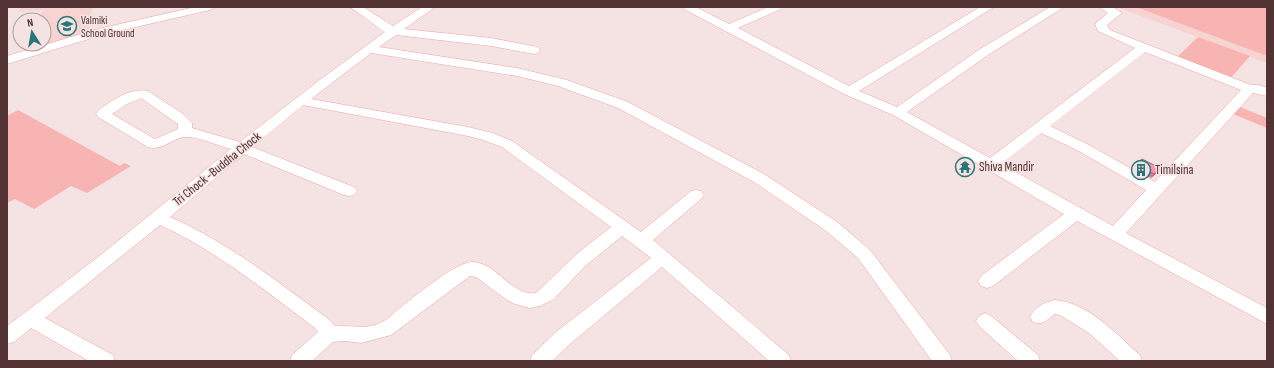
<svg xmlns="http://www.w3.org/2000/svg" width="1274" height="368" font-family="'Sofia Sans Condensed',sans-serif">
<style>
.built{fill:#f7d3d2}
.green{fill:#f7b4b2}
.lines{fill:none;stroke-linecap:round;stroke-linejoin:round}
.minor-casing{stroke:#f0a3a2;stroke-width:1}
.minor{fill:#fff;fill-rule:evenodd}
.wall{fill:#d27e99}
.shaded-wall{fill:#ab677d}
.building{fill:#f493b2;stroke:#ab677d}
.labels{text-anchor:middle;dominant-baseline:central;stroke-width:3;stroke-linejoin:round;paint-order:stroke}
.far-poi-label{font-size:11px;fill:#523232;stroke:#f4e3e2;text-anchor:start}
.poi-label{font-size:13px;fill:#523232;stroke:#f4e3e2;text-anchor:start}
.street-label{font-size:13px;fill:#523232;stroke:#f4e3e2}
</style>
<rect width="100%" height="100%" fill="#f4e3e2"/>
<!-- built -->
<g class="built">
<polygon points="23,7 98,7 92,9 88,33 25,51 28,44 44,44 44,20 39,20 43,10 17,12"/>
<polygon points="1117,7 1267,7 1267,63 1235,51"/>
</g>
<!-- green -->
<g class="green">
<polygon points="1136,7 1267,7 1267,56"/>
<polygon points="1198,37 1250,56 1229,80 1176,58"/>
<polygon points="1240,107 1267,118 1267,128 1233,114"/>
<polygon points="18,110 120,166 124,163 131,166 87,193 71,186 34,209 15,199 7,203 7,116"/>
</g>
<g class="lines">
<defs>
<g id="minor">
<polygon points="195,7 216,7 210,10 105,34 7,64 7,56 98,29"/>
<path d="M350 7H363L393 26 422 7H435L404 29 491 38 538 47 540 50 538 53 534 54 491 46 396 35 379 47 517 68 567 80 628 102 764 174 837 222 870 250 950 355 952 361H932L858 258 825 230 754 182 618 108 558 86 517 76 371 53 311 99 468 127 493 133 512 141 641 232 691 191 696 190 701 191 704 195 701 199 653 240 789 355 791 361H769L662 267 570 344 552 361H530L532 355 556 332 651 258 622 236 585 266 554 299 540 306 530 308 515 304 507 300 476 277 470 276 391 335 361 343 345 341 333 342 312 361H290L292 355 318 332 315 328C265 291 217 251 160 225L45 318 113 355 115 361H89L31 328 14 342 7 344V326L97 258 231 149C219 146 202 138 189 137 174 135 164 152 148 147L98 117 96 114 98 111C111 101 131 87 148 91L183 114 192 123V128L240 142 321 79 385 32ZM141 98 178 124V129L155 139 112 114 127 104ZM303 105 468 136 483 140 502 147 611 227 579 252 536 293C511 297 497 262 472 262 453 263 411 300 395 312 391 316 385 321 380 323 366 330 350 325 335 326L327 318C277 281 227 242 170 217L244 154 344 195 349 196 354 195 357 191 354 187 252 147Z"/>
<path d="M682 7H696L729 24 768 7H783L781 9 738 28 849 86 980 7H994L859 91 897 107 980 49 1050 7H1064L988 55 907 112 990 158 1135 48 1098 31 1095 24 1108 13 1099 7H1113L1122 13 1107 25 1110 30 1251 85H1259L1267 88V96L1253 93 1126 233 1267 308V324L1077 221 993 286 987 288 981 286 978 281 981 276 1064 214 893 115 844 94 684 9ZM1145 52 1241 90 1155 182 1087 144 1050 126ZM1041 133 1077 150 1146 190 1113 226 1001 164Z"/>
<path d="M1054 300C1088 302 1116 334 1140 355L1142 361H1120L1089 333 1060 315 1055 314C1046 320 1043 326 1033 322L1030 317C1035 307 1043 303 1054 300Z"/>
<polygon points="985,313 991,316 1038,355 1040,361 1018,361 979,326 976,321 979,316"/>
</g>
</defs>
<!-- minor casing -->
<use href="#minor" class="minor-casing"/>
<!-- minor -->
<use href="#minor" class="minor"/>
</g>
<!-- wall -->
<polygon class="wall" points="1136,164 1160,168 1157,173 1151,178 1133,168"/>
<!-- shaded-wall -->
<polygon class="shaded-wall" points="1160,168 1157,173 1151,178 1154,174"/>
<!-- building -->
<polygon class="building" points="1142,159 1160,168 1154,174 1136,164"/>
<!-- icons -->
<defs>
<symbol id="school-ring" viewBox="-11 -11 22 22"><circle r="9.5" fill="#f4e3e2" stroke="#2b7579" stroke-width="1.5"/><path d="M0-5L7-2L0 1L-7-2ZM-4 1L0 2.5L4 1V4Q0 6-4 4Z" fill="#2b7579"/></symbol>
<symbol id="temple-ring" viewBox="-11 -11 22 22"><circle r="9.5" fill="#f4e3e2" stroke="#2b7579" stroke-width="1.5"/><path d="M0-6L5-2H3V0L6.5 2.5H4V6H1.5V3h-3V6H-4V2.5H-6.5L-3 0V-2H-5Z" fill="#2b7579"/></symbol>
<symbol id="building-ring" viewBox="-11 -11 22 22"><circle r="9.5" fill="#f4e3e2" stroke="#2b7579" stroke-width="1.5"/><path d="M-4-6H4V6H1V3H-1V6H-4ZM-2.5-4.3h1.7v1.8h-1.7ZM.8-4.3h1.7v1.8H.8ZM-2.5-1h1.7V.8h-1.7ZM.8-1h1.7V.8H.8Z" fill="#2b7579"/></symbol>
</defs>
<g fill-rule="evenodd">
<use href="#school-ring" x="56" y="15" width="22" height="22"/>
<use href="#temple-ring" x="954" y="156" width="22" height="22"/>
<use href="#building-ring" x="1130" y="159" width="22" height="22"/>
</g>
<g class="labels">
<!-- far-poi labels -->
<g class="far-poi-label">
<text x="81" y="20">Valmiki<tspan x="81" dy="13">School Ground</tspan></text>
</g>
<!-- poi labels -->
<g class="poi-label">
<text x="979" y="167">Shiva Mandir</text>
<text x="1155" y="170">Timilsina</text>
</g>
<!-- street labels -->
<g class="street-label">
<text transform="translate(217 169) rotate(-39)">Tri Chock -Buddha Chock</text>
</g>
</g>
<!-- border -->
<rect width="1274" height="368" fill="none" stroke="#523232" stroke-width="16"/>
<!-- north arrow -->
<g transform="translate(32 32) rotate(349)"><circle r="19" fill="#f4e3e2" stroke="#b39c9c"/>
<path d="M0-3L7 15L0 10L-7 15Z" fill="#2b7579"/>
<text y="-6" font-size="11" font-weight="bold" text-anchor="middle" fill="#523232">N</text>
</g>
</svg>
